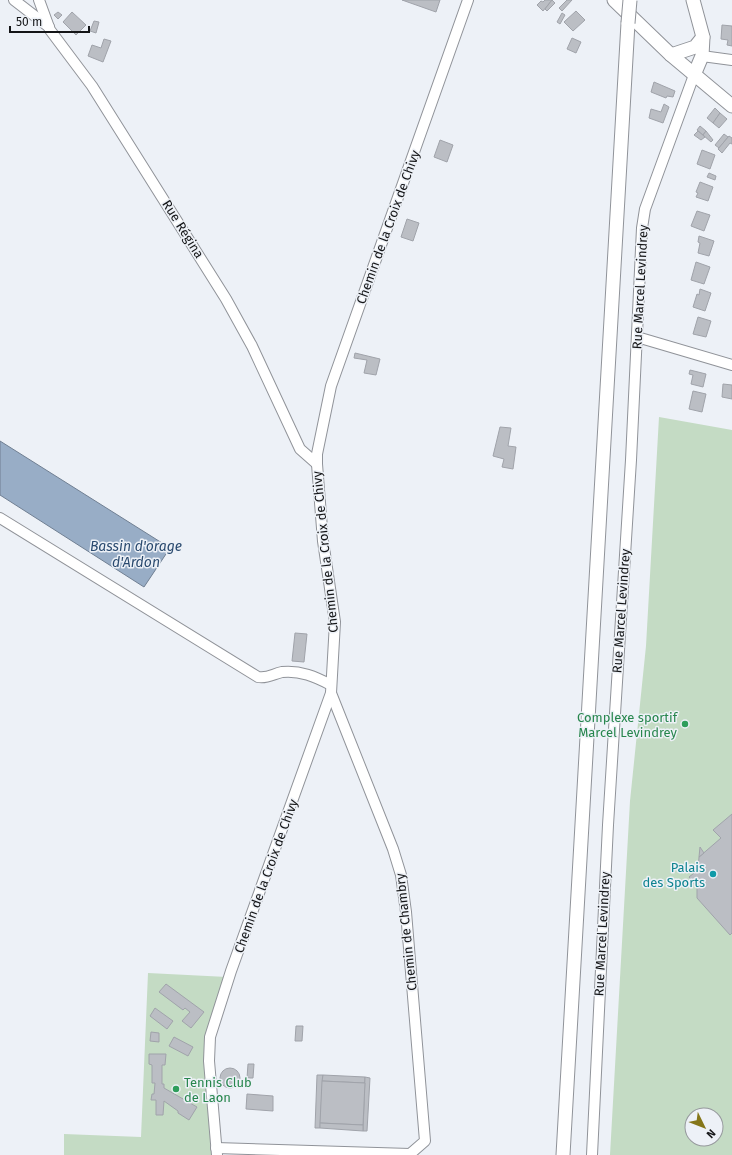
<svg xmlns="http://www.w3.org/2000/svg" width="732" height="1155" font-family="'Fira Sans',sans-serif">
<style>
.green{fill:#c4dbc4;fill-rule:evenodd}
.water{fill:#98adc6;stroke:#707f92}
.building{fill:#bbbec4;stroke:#a0a3aa}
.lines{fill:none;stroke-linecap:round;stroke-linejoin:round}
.minor-casing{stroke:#909399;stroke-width:12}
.major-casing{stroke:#909399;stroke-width:15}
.minor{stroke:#fff;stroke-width:10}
.major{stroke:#fff;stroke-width:13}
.major-bridge-casing{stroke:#909399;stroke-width:15;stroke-linecap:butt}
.major-bridge{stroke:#fff;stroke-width:13}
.leisure-dot{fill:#2e9e5b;stroke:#edf1f7;stroke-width:1.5}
.culture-dot{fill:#0f9aa8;stroke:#edf1f7;stroke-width:1.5}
.labels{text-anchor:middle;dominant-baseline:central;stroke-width:3;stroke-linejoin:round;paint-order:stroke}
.street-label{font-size:13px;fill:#141517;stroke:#edf1f7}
.leisure-label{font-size:13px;fill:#27864d;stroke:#edf1f7;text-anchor:end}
.culture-label{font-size:13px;fill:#0d838f;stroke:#edf1f7;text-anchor:end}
.water-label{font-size:14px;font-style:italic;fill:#2a4a6f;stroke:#edf1f7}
</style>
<rect width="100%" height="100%" fill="#edf1f7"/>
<!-- green -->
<g class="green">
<path d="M659 417 732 430V1155H610L630 801 646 646ZM692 1115H716V1139H692Z"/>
<polygon points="148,973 227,977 205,1045 214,1155 64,1155 64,1134 141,1137"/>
</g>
<!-- water -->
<polygon class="water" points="0,441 170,548 144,587 0,495"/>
<!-- building -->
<g class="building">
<polygon points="402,0 440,0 436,12"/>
<polygon points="545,0 552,0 543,11 537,5 541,1 543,2"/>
<polygon points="552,0 555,3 547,11 545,9"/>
<polygon points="567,0 572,0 562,11 559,8"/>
<polygon points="576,11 585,20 573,31 564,22"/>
<polygon points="58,12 62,15 58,19 54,15"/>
<polygon points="72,12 86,25 76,35 63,22"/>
<polygon points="562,13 565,15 560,24 557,22"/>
<polygon points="94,21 99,22 96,33 90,31"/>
<polygon points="722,25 732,26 732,46 727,45 728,40 721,39"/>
<polygon points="572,38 581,42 576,53 567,49"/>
<polygon points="104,39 111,41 103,62 88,56 92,45 101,48"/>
<polygon points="654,82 675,91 673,97 667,96 666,98 651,92"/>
<polygon points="664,104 669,107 663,123 649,118 651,109 661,112"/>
<polygon points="715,108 720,113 713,123 707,118"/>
<polygon points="720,113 727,119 719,128 713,123"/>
<polygon points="700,126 706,131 703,135 697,130"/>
<polygon points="698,131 705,137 701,140 694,135"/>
<polygon points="706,131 713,140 711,142 703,135"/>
<polygon points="724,134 728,137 719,148 715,145"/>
<polygon points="729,136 732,138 732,144 730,143 722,153 718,149"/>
<polygon points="440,140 453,145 447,162 434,157"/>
<polygon points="702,150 715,155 710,169 697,164"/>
<polygon points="709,173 716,176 715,180 707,177"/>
<polygon points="700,182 713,187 708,201 696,197 698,193 696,192"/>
<polygon points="697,211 710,215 704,231 691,226"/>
<polygon points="407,219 419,223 413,241 401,237"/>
<polygon points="699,236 714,241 709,256 698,253 700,243 698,242"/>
<polygon points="696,262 710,267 704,284 691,280"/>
<polygon points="700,289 711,293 705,311 693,307 697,294 699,295"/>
<polygon points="698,317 711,321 706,337 693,334"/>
<polygon points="355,353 380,359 376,375 364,373 367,360 354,358"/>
<polygon points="690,370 706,374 703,387 691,384 693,375 689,374"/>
<polygon points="723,384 732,385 732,399 722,397"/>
<polygon points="693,391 706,394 702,412 689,409"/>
<polygon points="500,427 511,428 508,446 516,447 513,469 502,467 504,459 493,456"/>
<polygon points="295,633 307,634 304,662 292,661"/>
<polygon points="732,814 732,933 730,935 697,898 697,887 689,877 698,870 699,857 721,838 713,830"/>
<polygon points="700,847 704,853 699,857"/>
<polygon points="166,984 204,1012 191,1028 182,1021 190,1012 185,1008 183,1010 159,992"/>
<polygon points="155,1008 173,1021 167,1029 150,1016"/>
<polygon points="296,1026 303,1026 302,1041 295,1041"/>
<polygon points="151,1032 159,1033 159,1042 150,1041"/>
<polygon points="174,1037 193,1047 188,1056 169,1046"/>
<polygon points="149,1054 166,1054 165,1065 162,1065 162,1084 164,1084 164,1088 197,1107 189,1120 178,1113 178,1111 164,1101 163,1115 156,1115 156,1100 151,1100 152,1094 154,1094 155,1083 152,1083 152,1065 149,1064"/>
<polygon points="248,1064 254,1064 253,1078 247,1078"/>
<circle cx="230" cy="1078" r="10"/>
<polygon points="317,1075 323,1075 320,1128 315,1128"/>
<polygon points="323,1075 365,1077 365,1083 322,1081"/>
<polygon points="365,1077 370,1078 367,1131 363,1131"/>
<polygon points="322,1081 365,1083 363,1125 320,1123"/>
<polygon points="247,1094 273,1096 273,1111 246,1109"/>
<polygon points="320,1123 363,1125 363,1131 320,1128"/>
</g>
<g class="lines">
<defs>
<g id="minor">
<polyline points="14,0 49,27"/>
<polyline points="39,0 50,30 92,86 226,299 252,346 300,449 317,464"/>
<polyline points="702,56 732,60"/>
<polyline points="637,337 732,365"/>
<path d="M0 518 258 677C267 679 273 674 282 672 300 670 316 677 331 685"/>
<polyline points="216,1148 410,1154 425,1141 406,912 401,875 393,849 331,693"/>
<polyline points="217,1155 209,1061 210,1037 231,971 331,693 335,622 323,541 317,464 317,454 331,386 468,0"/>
<polyline points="592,1155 608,825 631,460 642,228 645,209 694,75"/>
</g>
<g id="major">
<polyline points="614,0 671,55 732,106"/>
<polyline points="693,0 703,37 702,56 694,75"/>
<polyline points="671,55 695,47 703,37"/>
<polyline points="563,1155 628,23"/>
</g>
</defs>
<!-- minor casing -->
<use href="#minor" class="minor-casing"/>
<!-- major casing -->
<use href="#major" class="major-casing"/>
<!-- minor -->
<use href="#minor" class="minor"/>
<!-- major -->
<use href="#major" class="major"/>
<defs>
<polyline id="major-bridge" points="628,23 630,0"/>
</defs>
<!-- major-bridge casing -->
<use href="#major-bridge" class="major-bridge-casing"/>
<!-- major-bridge -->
<use href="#major-bridge" class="major-bridge"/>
</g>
<!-- markers -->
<g class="leisure-dot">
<circle cx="685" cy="724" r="4"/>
<circle cx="176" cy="1089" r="4"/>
</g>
<circle class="culture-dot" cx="713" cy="874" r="4"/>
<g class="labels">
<!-- street labels -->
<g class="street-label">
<text transform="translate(388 227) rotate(-70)">Chemin de la Croix de Chivy</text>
<text transform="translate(183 229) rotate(58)">Rue Régina</text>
<text transform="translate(640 287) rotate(-87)">Rue Marcel Levindrey</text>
<text transform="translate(325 552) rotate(-96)">Chemin de la Croix de Chivy</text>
<text transform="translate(621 611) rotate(-86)">Rue Marcel Levindrey</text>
<text transform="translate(266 876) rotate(-70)">Chemin de la Croix de Chivy</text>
<text transform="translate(406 932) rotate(-96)">Chemin de Chambry</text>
<text transform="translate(602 934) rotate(-87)">Rue Marcel Levindrey</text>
</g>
<!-- leisure labels -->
<g class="leisure-label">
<text x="677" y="717">Complexe sportif<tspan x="677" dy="15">Marcel Levindrey</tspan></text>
<text x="184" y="1082" text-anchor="start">Tennis Club<tspan x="184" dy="15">de Laon</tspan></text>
</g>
<!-- culture labels -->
<g class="culture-label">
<text x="705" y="867">Palais<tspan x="705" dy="15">des Sports</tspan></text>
</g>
<!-- water labels -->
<g class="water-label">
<text x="136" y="546">Bassin d'orage<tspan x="136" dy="16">d'Ardon</tspan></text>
</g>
</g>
<!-- north arrow -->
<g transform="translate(704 1127) rotate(133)"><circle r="19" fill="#edf1f7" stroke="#96999d"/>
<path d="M0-3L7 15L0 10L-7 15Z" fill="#857619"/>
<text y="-6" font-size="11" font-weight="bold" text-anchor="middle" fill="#141517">N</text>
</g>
<!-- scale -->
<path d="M10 26v6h79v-6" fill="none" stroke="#141517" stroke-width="2"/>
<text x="16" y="26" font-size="12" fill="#141517" stroke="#edf1f7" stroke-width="3" paint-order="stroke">50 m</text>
</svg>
